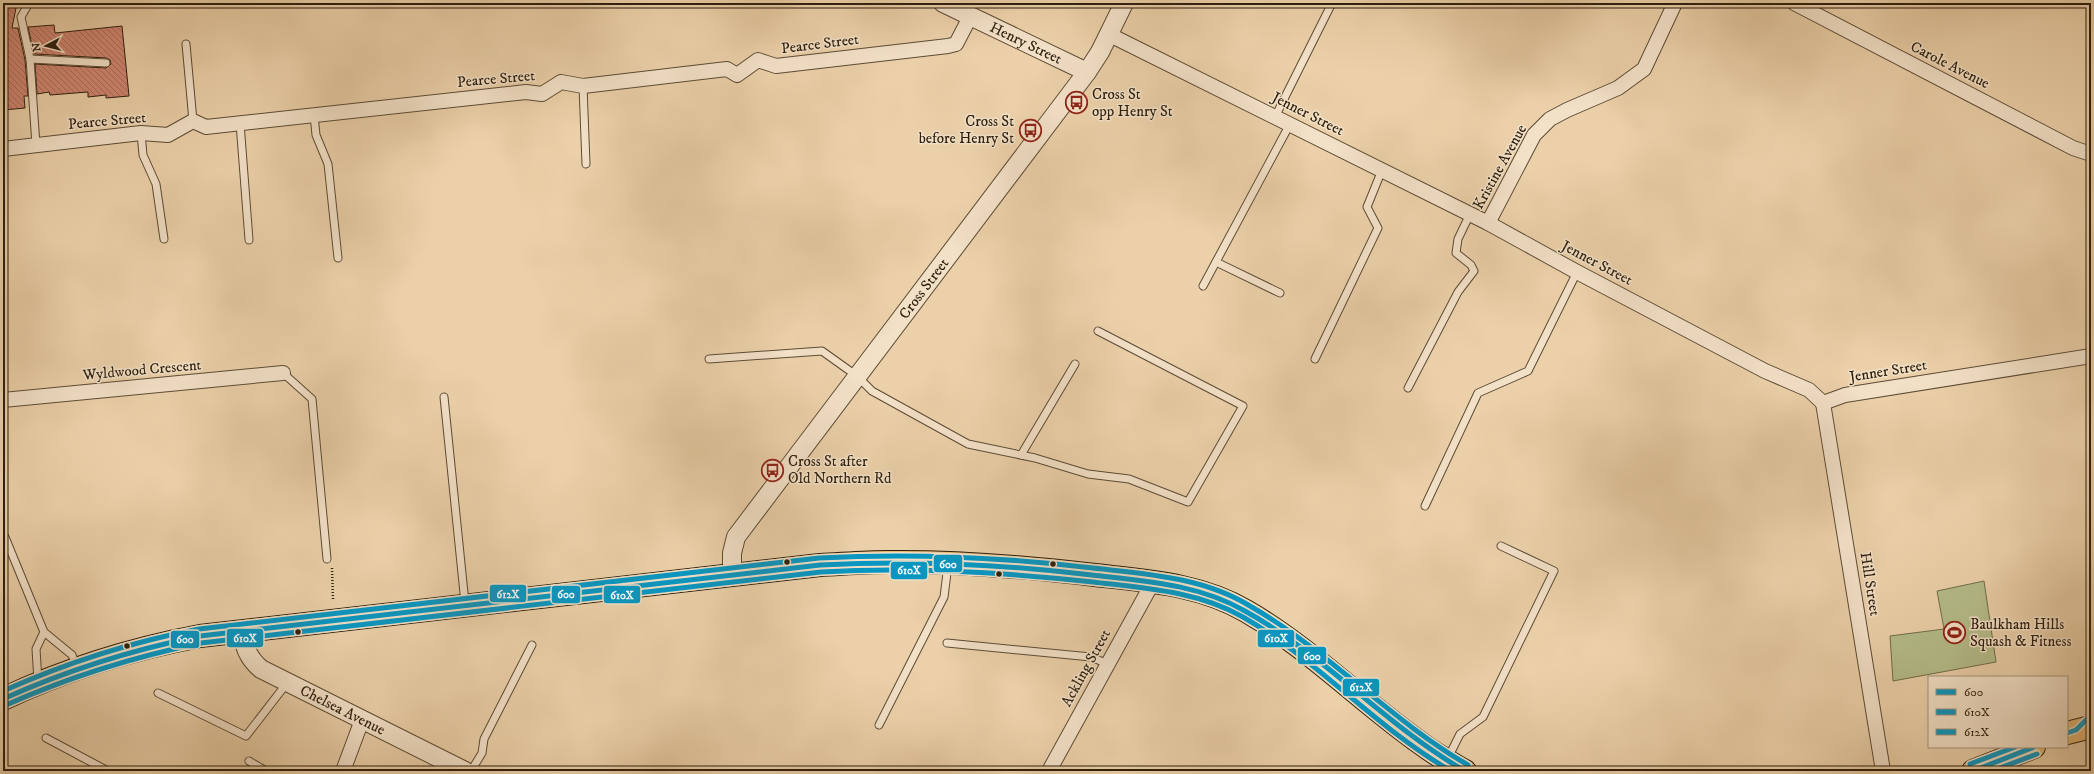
<svg xmlns="http://www.w3.org/2000/svg" width="2094" height="774" font-family="'IM FELL DW Pica',serif">
<style>
.pitch{fill:#b4bc8a;stroke:#706e4c}
.building{fill:url(#building-back-hatch);stroke:#2d1f0e}
.lines{fill:none;stroke-linecap:round;stroke-linejoin:round}
.service-casing{stroke:#5c4b35;stroke-width:9}
.minor-casing{stroke:#5c4b35;stroke-width:16}
.tertiary-casing{stroke:#5c4b35;stroke-width:20}
.primary-casing{stroke:#2d1f0e;stroke-width:24}
.path{stroke:#2d1f0e;stroke-width:2.5;stroke-dasharray:1 2;stroke-linecap:butt}
.service{stroke:#f2e0c7;stroke-width:7}
.minor{stroke:#f2e0c7;stroke-width:14}
.tertiary{stroke:#f2e0c7;stroke-width:18}
.primary{stroke:#e6b874;stroke-width:22}
.bus-1-casing{stroke:#f2e0c7;stroke-width:8}
.bus-2-casing{stroke:#f2e0c7;stroke-width:8}
.bus-3-casing{stroke:#f2e0c7;stroke-width:8}
.bus-1{stroke:#0997c2;stroke-width:5}
.bus-2{stroke:#0997c2;stroke-width:5}
.bus-3{stroke:#0997c2;stroke-width:5}
.bus-dot{fill:#2d1f0e;stroke:#f2e0c7;stroke-width:1.5}
.labels{text-anchor:middle;dominant-baseline:central;stroke-width:3;stroke-linejoin:round;paint-order:stroke}
.street-label{font-size:15px;fill:#2d1f0e;stroke:#f2e0c7}
.poi-label{font-size:15px;fill:#2d1f0e;stroke:#f2e0c7;text-anchor:start}
.line-badge{stroke:#f2e0c7;stroke-width:1.5}
.badge-label{font-size:11px;text-anchor:middle;font-weight:bold;fill:#fff}
</style>
<defs>
<pattern id="building-back-hatch" width="6" height="6" patternUnits="userSpaceOnUse"><rect width="6" height="6" fill="#d08672"/><path d="M-1 5l2 2M0 0l6 6M5-1l2 2" fill="none" stroke="#a96d5c"/></pattern>
</defs>
<rect width="100%" height="100%" fill="#ebd0a9"/>
<filter id="stains"><feTurbulence type="fractalNoise" baseFrequency=".005" numOctaves="4"/><feColorMatrix values="0 0 0 0 .2 0 0 0 0 .09 0 0 0 0 .02 0 0 0 .5 -.17"/></filter>
<radialGradient id="worn" r=".72"><stop offset=".6" stop-color="#630" stop-opacity="0"/><stop offset="1" stop-color="#630" stop-opacity=".3"/></radialGradient>
<!-- pitch -->
<polygon class="pitch" points="1984,581 1996,662 1893,681 1890,636 1944,629 1937,591"/>
<!-- building -->
<g class="building">
<polygon points="3,3 17,3 12,28 18,28 25,60 28,96 24,96 25,108 3,110"/>
<polygon points="54,25 55,33 122,26 129,96 106,98 106,95 88,97 88,92 50,95 49,92 37,94 35,64 106,68 111,64 110,60 106,58 34,54 28,27"/>
</g>
<g class="lines">
<defs>
<g id="service">
<polyline points="29,3 21,17 30,59 36,145"/>
<polyline points="186,44 193,121"/>
<polyline points="30,59 106,63"/>
<polyline points="583,86 586,164"/>
<polyline points="314,115 316,135 328,164 338,258"/>
<polyline points="1275,117 1332,3"/>
<polyline points="240,123 249,240"/>
<polyline points="141,133 143,155 156,184 164,239"/>
<polyline points="1216,262 1280,293"/>
<polyline points="1203,286 1290,124"/>
<polyline points="709,359 822,351 857,376 872,391 968,444 1035,458 1088,474 1129,479 1188,502 1243,406 1098,331"/>
<polyline points="1315,359 1378,228 1367,207 1382,170"/>
<polyline points="283,373 312,399 327,559"/>
<polyline points="1408,388 1458,292 1474,271 1471,265 1456,253 1458,239 1470,214"/>
<polyline points="444,397 465,603"/>
<polyline points="1021,455 1075,364"/>
<polyline points="1425,506 1478,393 1528,371 1577,272"/>
<polyline points="5,537 44,632"/>
<polyline points="947,643 1091,657 1108,664"/>
<polyline points="38,681 36,649 44,632 72,655 77,667"/>
<polyline points="158,693 246,736 287,683"/>
<polyline points="879,725 944,597 948,565"/>
<polyline points="46,738 108,771"/>
<polyline points="1448,758 1460,734 1483,717 1554,571 1501,546"/>
<polyline points="249,761 266,771"/>
<polyline points="471,771 482,753 484,739 532,645"/>
</g>
<g id="minor">
<polyline points="1794,3 2073,148 2091,154"/>
<polyline points="1108,34 1488,223 1577,272 1765,371 1809,390 1823,403"/>
<polyline points="3,149 141,133 168,135 193,121 206,127 526,92 542,94 561,82 583,86 727,69 737,75 758,60 776,66 948,46 956,44 970,17"/>
<polyline points="1488,223 1534,135 1550,119 1567,110 1618,88 1644,69 1675,3"/>
<polyline points="3,400 283,373"/>
<polyline points="1823,403 1883,771"/>
<polyline points="1823,403 1845,395 2091,356"/>
<polyline points="343,771 362,720"/>
<polyline points="1049,771 1153,582"/>
</g>
<g id="tertiary">
<path id="s1" d="M943 3 1087 72"/>
<path id="s2" d="M732 575V553L736 537 1087 72 1100 52 1124 3"/>
<path id="s3" d="M242 630C244 647 248 658 261 669L465 771"/>
</g>
<g id="primary">
<path d="M3 699C66 669 131 649 200 636L820 565C842 564 865 562 887 562 957 561 1027 567 1095 575 1147 581 1200 584 1246 611 1310 648 1363 703 1423 745 1436 755 1451 763 1465 771"/>
<polyline points="2067,733 2091,727"/>
<polyline points="1973,771 2034,747"/>
</g>
</defs>
<!-- service casing -->
<use href="#service" class="service-casing"/>
<!-- minor casing -->
<use href="#minor" class="minor-casing"/>
<!-- tertiary casing -->
<use href="#tertiary" class="tertiary-casing"/>
<!-- primary casing -->
<use href="#primary" class="primary-casing"/>
<!-- path -->
<polyline class="path" points="332,568 333,600"/>
<!-- service -->
<use href="#service" class="service"/>
<!-- minor -->
<use href="#minor" class="minor"/>
<!-- tertiary -->
<use href="#tertiary" class="tertiary"/>
<!-- primary -->
<use href="#primary" class="primary"/>
<defs>
<g id="bus-1">
<path d="M3 699C67 670 132 650 200 636L820 565C911 560 1001 564 1092 575 1144 581 1198 584 1245 611 1325 655 1386 726 1465 771"/>
<polyline points="2067,733 2076,730 2091,715"/>
<polyline points="1973,771 2034,747"/>
</g>
<g id="bus-2">
<path d="M6 705C69 677 133 657 201 643L821 572C912 567 1002 572 1093 582 1144 588 1197 591 1243 617 1318 660 1376 728 1451 771"/>
<polyline points="1992,771 2037,754"/>
</g>
<g id="bus-3">
<path d="M3 691C66 663 131 642 199 629L819 558C911 553 1001 557 1093 568 1146 574 1203 577 1250 606 1329 651 1390 720 1468 765"/>
<polyline points="1970,764 2015,747"/>
</g>
</defs>
<!-- bus-1 casing -->
<use href="#bus-1" class="bus-1-casing"/>
<!-- bus-2 casing -->
<use href="#bus-2" class="bus-2-casing"/>
<!-- bus-3 casing -->
<use href="#bus-3" class="bus-3-casing"/>
<!-- bus-1 -->
<use href="#bus-1" class="bus-1"/>
<!-- bus-2 -->
<use href="#bus-2" class="bus-2"/>
<!-- bus-3 -->
<use href="#bus-3" class="bus-3"/>
</g>
<!-- icons -->
<defs>
<symbol id="bus-ring" viewBox="-11 -11 22 22"><circle r="9.5" fill="#f2e0c7" stroke="#8f2418" stroke-width="1.5"/><path d="M-5-6H5V4H4V6H2V4H-2V6H-4V4H-5ZM-3.5-4V0h7V-4ZM-3.5 1.2v1.5H-2V1.2ZM2 1.2v1.5H3.5V1.2Z" fill="#8f2418"/></symbol>
<symbol id="stadium-ring" viewBox="-11 -11 22 22"><circle r="9.5" fill="#f2e0c7" stroke="#8f2418" stroke-width="1.5"/><path d="M0-5a6.5 5 0 1 0 0 10a6.5 5 0 1 0 0-10ZM-3.5-1.8h7v3.6h-7Z" fill="#8f2418"/></symbol>
</defs>
<g fill-rule="evenodd">
<use href="#bus-ring" x="1064" y="90" width="25" height="25"/>
<use href="#bus-ring" x="1018" y="118" width="25" height="25"/>
<use href="#bus-ring" x="760" y="458" width="25" height="25"/>
<use href="#stadium-ring" x="1942" y="620" width="25" height="25"/>
</g>
<!-- markers -->
<g class="bus-dot">
<circle cx="787" cy="562" r="3.5"/>
<circle cx="1053" cy="564" r="3.5"/>
<circle cx="999" cy="574" r="3.5"/>
<circle cx="298" cy="632" r="3.5"/>
<circle cx="127" cy="646" r="3.5"/>
</g>
<g class="labels">
<!-- street labels -->
<g class="street-label">
<text transform="translate(820 44) rotate(-7)">Pearce Street</text>
<text stroke="none"><textPath href="#s1" startOffset="92">Henry Street</textPath></text>
<text transform="translate(1950 65) rotate(27)">Carole Avenue</text>
<text transform="translate(496 79) rotate(-5)">Pearce Street</text>
<text transform="translate(1308 114) rotate(27)">Jenner Street</text>
<text transform="translate(107 121) rotate(-5)">Pearce Street</text>
<text transform="translate(1500 167) rotate(-61)">Kristine Avenue</text>
<text transform="translate(1597 263) rotate(28)">Jenner Street</text>
<text stroke="none"><textPath href="#s2" startOffset="350">Cross Street</textPath></text>
<text transform="translate(142 370) rotate(-5)">Wyldwood Crescent</text>
<text transform="translate(1888 371) rotate(-9)">Jenner Street</text>
<text transform="translate(1870 584) rotate(81)">Hill Street</text>
<text transform="translate(1086 668) rotate(-61)">Ackling Street</text>
<text stroke="none"><textPath href="#s3" startOffset="136">Chelsea Avenue</textPath></text>
</g>
<!-- poi labels -->
<g class="poi-label">
<text x="1092" y="94">Cross St<tspan x="1092" dy="17">opp Henry St</tspan></text>
<text x="1014" y="121" text-anchor="end">Cross St<tspan x="1014" dy="17">before Henry St</tspan></text>
<text x="788" y="461">Cross St after<tspan x="788" dy="17">Old Northern Rd</tspan></text>
<text x="1970" y="624">Baulkham Hills<tspan x="1970" dy="17">Squash &amp; Fitness</tspan></text>
</g>
</g>
<g class="line-badge">
<rect x="933" y="554" width="30" height="19" rx="4" fill="#0997c2"/>
<rect x="890" y="561" width="38" height="19" rx="4" fill="#0997c2"/>
<rect x="489" y="584" width="38" height="19" rx="4" fill="#0997c2"/>
<rect x="551" y="585" width="30" height="19" rx="4" fill="#0997c2"/>
<rect x="603" y="585" width="38" height="19" rx="4" fill="#0997c2"/>
<rect x="226" y="628" width="38" height="20" rx="4" fill="#0997c2"/>
<rect x="1257" y="629" width="38" height="19" rx="4" fill="#0997c2"/>
<rect x="170" y="630" width="30" height="19" rx="4" fill="#0997c2"/>
<rect x="1297" y="646" width="30" height="19" rx="4" fill="#0997c2"/>
<rect x="1342" y="678" width="38" height="19" rx="4" fill="#0997c2"/>
</g>
<g class="badge-label">
<text x="948" y="568">600</text>
<text x="909" y="574">610X</text>
<text x="508" y="598">612X</text>
<text x="566" y="598">600</text>
<text x="622" y="599">610X</text>
<text x="245" y="642">610X</text>
<text x="1276" y="642">610X</text>
<text x="185" y="643">600</text>
<text x="1312" y="660">600</text>
<text x="1361" y="691">612X</text>
</g>
<!-- margin -->
<rect width="2094" height="774" fill="none" stroke="#ebd0a9" stroke-width="16"/>
<rect x="4" y="4" width="2086" height="766" fill="none" stroke="#2d1f0e" stroke-width="2"/>
<rect x="8" y="8" width="2078" height="758" fill="none" stroke="#2d1f0e"/>
<!-- legend -->
<rect x="1928" y="676" width="140" height="72" fill="#f2e0c7" stroke="#a3937d"/>
<rect x="1936" y="689" width="20" height="6" fill="#0997c2" stroke="#a3937d"/>
<text x="1964" y="696" font-size="12" fill="#2d1f0e">600</text>
<rect x="1936" y="709" width="20" height="6" fill="#0997c2" stroke="#a3937d"/>
<text x="1964" y="716" font-size="12" fill="#2d1f0e">610X</text>
<rect x="1936" y="729" width="20" height="6" fill="#0997c2" stroke="#a3937d"/>
<text x="1964" y="736" font-size="12" fill="#2d1f0e">612X</text>
<!-- north arrow -->
<g transform="translate(46 46) rotate(263)" stroke="#f2e0c7" stroke-width="3" paint-order="stroke">
<path d="M0-3L7 15L0 10L-7 15Z" fill="#2d1f0e"/>
<text y="-6" font-size="11" font-weight="bold" text-anchor="middle" fill="#2d1f0e">N</text>
</g>
<rect width="100%" height="100%" filter="url(#stains)"/>
<rect width="100%" height="100%" fill="url(#worn)"/>
</svg>
